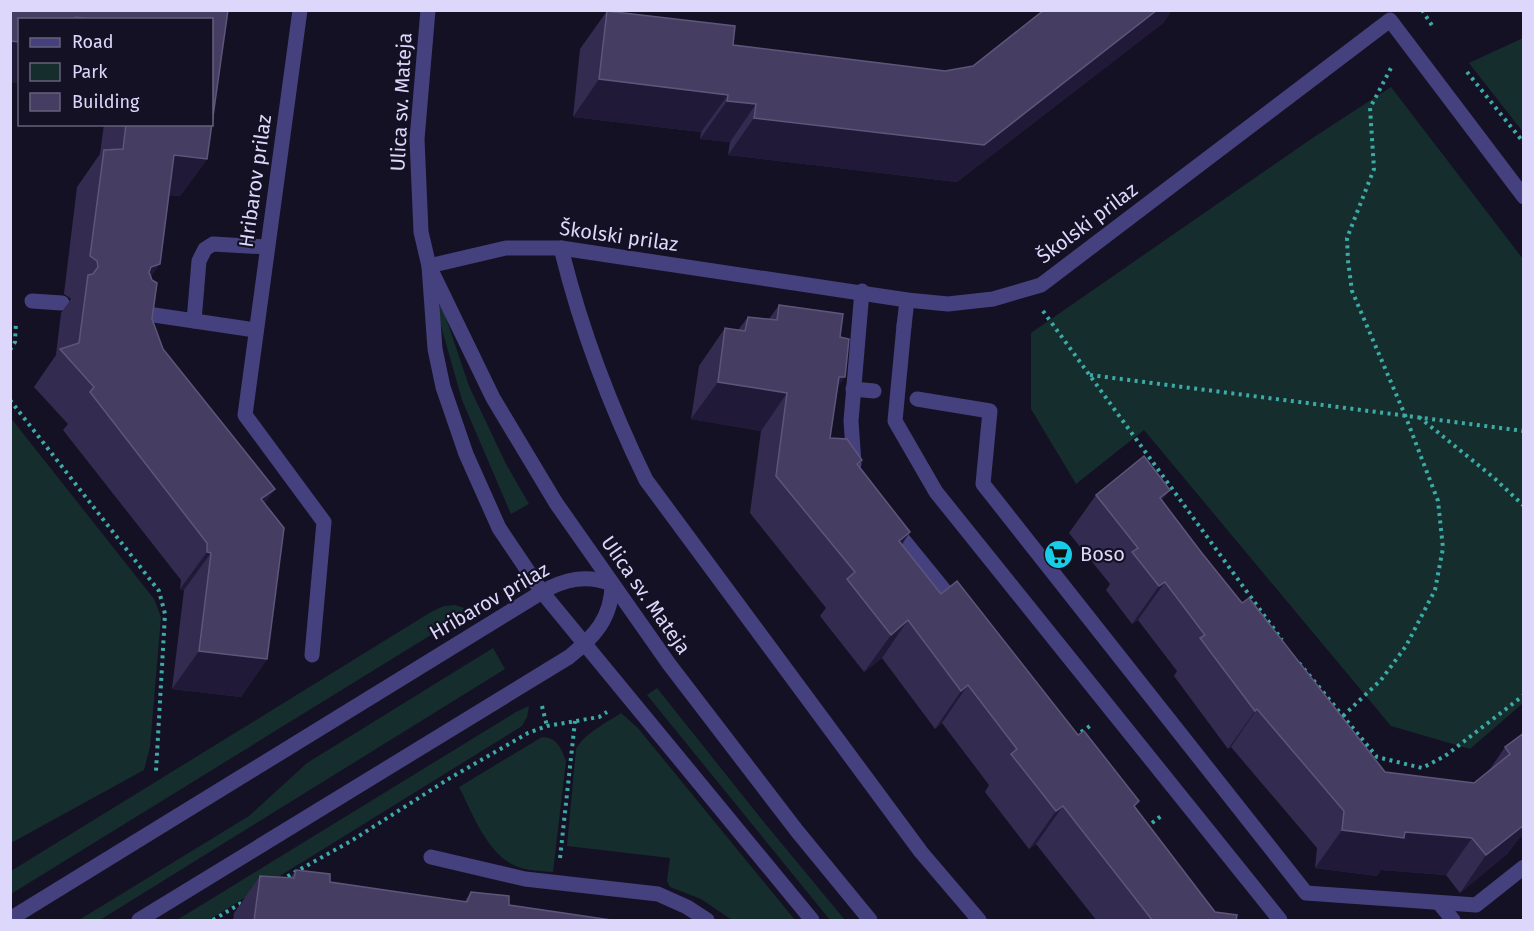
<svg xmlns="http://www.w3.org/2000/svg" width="1534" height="931" font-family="'Fira Sans',sans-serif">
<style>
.green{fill:#152d2d}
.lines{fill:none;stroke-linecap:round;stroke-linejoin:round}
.path{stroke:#3caba7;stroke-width:4;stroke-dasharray:3 4.5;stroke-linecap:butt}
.service{stroke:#45417e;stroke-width:15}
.minor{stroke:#45417e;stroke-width:15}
.tertiary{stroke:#45417e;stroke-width:15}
.service-bridge{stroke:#45417e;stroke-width:15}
.wall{fill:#342c50}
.shaded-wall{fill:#201937}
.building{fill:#463e62;stroke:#5e567a;stroke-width:1.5}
.labels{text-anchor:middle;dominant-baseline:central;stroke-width:4.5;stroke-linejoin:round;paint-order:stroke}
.street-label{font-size:20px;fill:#ddd8fb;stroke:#151124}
.poi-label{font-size:20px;fill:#ddd8fb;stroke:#151124;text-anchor:start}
</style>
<rect width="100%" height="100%" fill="#151124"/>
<!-- green -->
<g class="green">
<polygon points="1523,38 1523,132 1469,63"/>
<polygon points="1391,87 1523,259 1523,703 1470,749 1391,726 1144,430 1076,484 1031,409 1031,333 1311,139"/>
<polygon points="442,306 469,386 506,464 529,504 511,514 462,400 437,312 438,307"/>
<polygon points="10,417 154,599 161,617 150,747 144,770 11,843"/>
<polygon points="455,605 464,608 460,616 452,622 11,894 11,871 431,612 444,606"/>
<polygon points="493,648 505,669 100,920 79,920 249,816 307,763"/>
<polygon points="657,688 763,821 845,920 830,920 647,695"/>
<polygon points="529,706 527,717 522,726 209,920 177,920 516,712"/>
<path d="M621 713 637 727 795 920H732L701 899 670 887 667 881 670 858 567 846 576 749C585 733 606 723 621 713Z"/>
<path d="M542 737C557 737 561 748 566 761L553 872C543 871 531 871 521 868 488 858 473 814 459 787Z"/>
</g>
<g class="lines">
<!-- path -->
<g class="path">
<polyline points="1422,10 1433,27"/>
<polyline points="1467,72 1524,143"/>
<polyline points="1043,311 1282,640"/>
<polyline points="10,350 15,342 16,322"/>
<polyline points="1090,375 1524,431"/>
<polyline points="10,400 159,591 165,614 156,771"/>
<polyline points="1419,417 1493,477 1524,506"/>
<polyline points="1299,663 1377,757 1422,768 1445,756 1524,695"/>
<polyline points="542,706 547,726"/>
<polyline points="1343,716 1381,680 1406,646 1435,590 1443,548 1438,501 1405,415 1352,291 1348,261 1347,238 1374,169 1370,108 1391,68"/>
<polyline points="1081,732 1090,726"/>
<polyline points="1152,823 1161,816"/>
<polyline points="560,858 575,721"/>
<polyline points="281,880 351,841 450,778 528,733 547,726 599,717 607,712"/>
<polyline points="213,920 243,902"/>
</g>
<!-- service -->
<g class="service">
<path d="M561 248C581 330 609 404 646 480L921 852 979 920"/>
<polyline points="32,301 62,303"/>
<polyline points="134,312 255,330"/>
<polyline points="194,321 199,261 205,249 213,244 267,247"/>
<polyline points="904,326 907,300"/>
<polyline points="853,389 874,391"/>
<polyline points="917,399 990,411 983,484 1306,893 1476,905 1524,867"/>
<polyline points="854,464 851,421 862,291"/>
<polyline points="892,526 958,607"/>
<polyline points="431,857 525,879 658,894 687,907 707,920"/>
<polyline points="1439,903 1453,920"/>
</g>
<!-- minor -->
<g class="minor">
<polyline points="300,10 245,415 324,522 312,655"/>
<polyline points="429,266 506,248 561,248 907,300 948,304 993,299 1041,285 1390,20 1524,197"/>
</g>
<!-- tertiary -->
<g class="tertiary">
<polyline points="428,10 417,139 421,232 429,266 435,349 443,387 466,454 499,528 542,592 812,920"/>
<polyline points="432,272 493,398 556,503 669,664 797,831 870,920"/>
<path d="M10 919 542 592C565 579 586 574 612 584"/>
<path d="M139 920 569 657C594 637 612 618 612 584"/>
</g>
<!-- service-bridge -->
<polyline class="service-bridge" points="904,326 895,421 936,492 1280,920"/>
</g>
<!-- wall -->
<g class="wall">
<polygon points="10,10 228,10 207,159 180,196 169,195 151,277 152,319 163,349 275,489 264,504 267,659 241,697 172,689 184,590 180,589 181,580 63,430 68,424 34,387 56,355 61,313 71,299 70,298 64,294 77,187 100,154 104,124 212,124 212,20 20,20 20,83 10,82"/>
<polygon points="1044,10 1172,10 1163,23 957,182 728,155 730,142 700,139 701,132 573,117 580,49 607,11 733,45 945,71 973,66"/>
<polygon points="779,305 840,337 838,387 830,438 862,460 858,466 910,532 902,545 941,594 1135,807 1215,912 1236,921 1097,921 1036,844 1029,849 985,792 989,785 942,723 935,729 882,658 864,672 820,616 826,608 750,513 761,431 691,419 699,366 725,328 738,330 748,317 769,319"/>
<polygon points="1096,495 1162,501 1201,552 1242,603 1385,772 1474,783 1488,772 1505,747 1524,733 1524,834 1520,837 1507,854 1460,893 1446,875 1381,870 1377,876 1315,868 1317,848 1231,747 1228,749 1174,676 1177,671 1138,620 1132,624 1106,590 1110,584 1069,533"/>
<polygon points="296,870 330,882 464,902 471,892 509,905 618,921 233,921 234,913 260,876 290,878"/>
</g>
<!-- shaded-wall -->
<g class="shaded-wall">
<polygon points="1157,10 1172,10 1163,23 957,182 728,155 754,118 984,145"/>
<polygon points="76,17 95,20 74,20"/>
<polygon points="10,41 20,42 20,83 10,82"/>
<polygon points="599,79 728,95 701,132 573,117"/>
<polygon points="727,101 756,104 730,142 700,139"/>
<polygon points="174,155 207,159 180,196 147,193"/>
<polygon points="160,264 134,301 151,267"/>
<polygon points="839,377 845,377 818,414"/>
<polygon points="718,382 787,393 761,431 691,419"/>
<polygon points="275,489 248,527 261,499"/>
<polygon points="1170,490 1143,528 1160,498"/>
<polygon points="910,532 884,570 899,541"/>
<polygon points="207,552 211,553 184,590 180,589"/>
<polygon points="1165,582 1138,620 1132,624 1159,586"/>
<polygon points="908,620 882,658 864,672 891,635"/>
<polygon points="199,651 267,659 241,697 172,689"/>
<polygon points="968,685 942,723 935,729 961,691"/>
<polygon points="1257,709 1231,747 1228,749 1255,711"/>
<polygon points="1063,806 1036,844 1029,849 1056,811"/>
<polygon points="1524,820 1524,834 1520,837 1507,854 1460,893 1486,855"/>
<polygon points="1342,830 1405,832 1472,838 1446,875 1381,870 1377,876 1315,868"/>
</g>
<!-- building -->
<g class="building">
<polygon points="10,10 228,10 207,159 174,155 160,264 151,267 149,272 152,280 157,283 152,319 163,349 275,489 261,499 284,528 267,659 199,651 211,553 207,552 207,543 90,392 94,387 60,349 79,343 88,275 93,274 98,267 97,261 90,256 104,150 123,149 126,124 212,124 212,20 95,20 76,17 75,20 20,20 20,42 10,41"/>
<polygon points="1044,10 1157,10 984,145 754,118 756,104 727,101 728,95 599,79 607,11 735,26 733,45 945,71 973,66"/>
<polygon points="779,305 843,314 840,337 849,339 845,377 839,377 830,438 847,439 862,460 857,464 910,532 899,541 941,594 957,581 1078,735 1084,731 1139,801 1134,806 1215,912 1237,915 1236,921 1153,921 1063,806 1056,811 1011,754 1017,749 968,685 961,691 908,620 891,635 847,579 855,572 776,476 787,393 718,382 725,328 745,331 748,317 777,320"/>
<polygon points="1144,456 1170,490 1160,498 1201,552 1242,603 1249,598 1385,772 1474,783 1510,754 1505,747 1524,733 1524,825 1486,855 1472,838 1405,832 1404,838 1342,830 1344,811 1257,709 1255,711 1200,638 1205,635 1165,582 1159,586 1132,552 1138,548 1096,495"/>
<polygon points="296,870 330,874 330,882 467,902 471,892 509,896 509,905 618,921 254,921 260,876 294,878"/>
</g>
<!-- icons -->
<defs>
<symbol id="supermarket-disc" viewBox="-11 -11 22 22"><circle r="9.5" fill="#18cde7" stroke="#151124"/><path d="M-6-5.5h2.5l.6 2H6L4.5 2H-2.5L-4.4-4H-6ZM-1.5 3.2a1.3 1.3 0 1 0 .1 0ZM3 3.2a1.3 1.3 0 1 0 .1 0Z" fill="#111"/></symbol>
</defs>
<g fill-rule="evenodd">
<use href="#supermarket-disc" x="1042" y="538" width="33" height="33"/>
</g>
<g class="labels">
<!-- street labels -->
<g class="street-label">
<text transform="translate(401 102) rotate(-87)">Ulica sv. Mateja</text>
<text transform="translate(255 181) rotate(-82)">Hribarov prilaz</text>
<text transform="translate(1087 223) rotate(-37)">Školski prilaz</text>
<text transform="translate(619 236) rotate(8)">Školski prilaz</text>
<text transform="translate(646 595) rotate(55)">Ulica sv. Mateja</text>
<text transform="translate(489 601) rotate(-30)">Hribarov prilaz</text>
</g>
<!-- poi labels -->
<g class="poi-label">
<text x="1080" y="554">Boso</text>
</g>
</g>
<!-- border -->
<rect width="1534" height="931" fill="none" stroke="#ddd8fb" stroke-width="24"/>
<!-- legend -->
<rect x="18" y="18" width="195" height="108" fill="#151124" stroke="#65617a" stroke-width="1.5"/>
<rect x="30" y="38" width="30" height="9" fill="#45417e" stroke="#65617a" stroke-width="1.5"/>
<text x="72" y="48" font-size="18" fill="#ddd8fb">Road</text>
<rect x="30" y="63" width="30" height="18" fill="#152d2d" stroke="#65617a" stroke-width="1.5"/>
<text x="72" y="78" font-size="18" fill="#ddd8fb">Park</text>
<rect x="30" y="93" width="30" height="18" fill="#463e62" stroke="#65617a" stroke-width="1.5"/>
<text x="72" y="108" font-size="18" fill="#ddd8fb">Building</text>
</svg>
